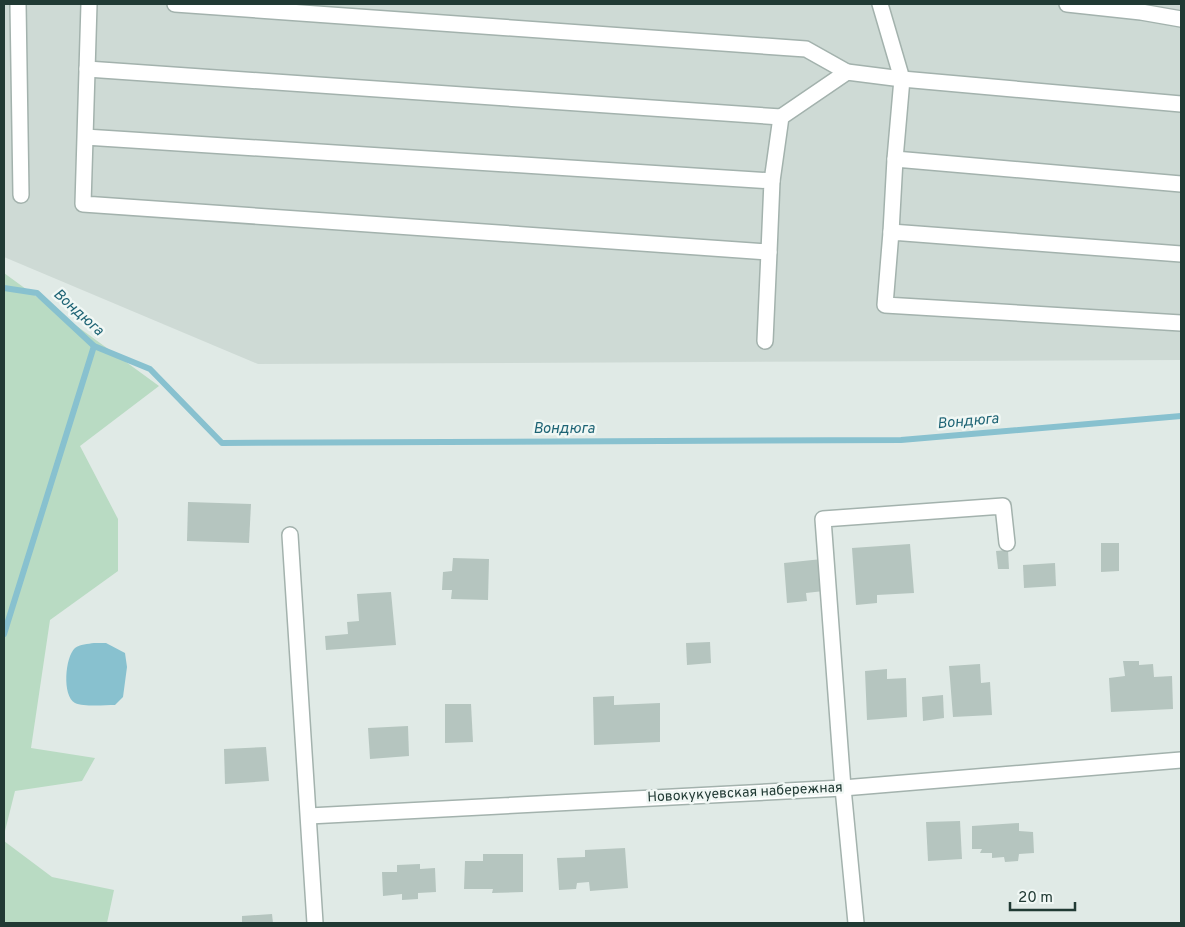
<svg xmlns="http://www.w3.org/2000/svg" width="1185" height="927" font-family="Overpass,sans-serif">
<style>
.built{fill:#cedad5}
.green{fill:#b9dbc3}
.water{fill:#88c1cf}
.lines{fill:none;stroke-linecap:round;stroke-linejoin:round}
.stream{stroke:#88c1cf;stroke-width:6}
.building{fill:#b5c5bf}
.minor-casing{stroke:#a3b2ad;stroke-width:18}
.minor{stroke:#fff;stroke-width:15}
.labels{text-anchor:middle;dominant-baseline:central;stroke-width:5;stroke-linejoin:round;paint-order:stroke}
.street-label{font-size:14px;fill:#213a34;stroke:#f0f7f4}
.water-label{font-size:15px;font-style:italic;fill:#1d6374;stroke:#f0f7f4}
</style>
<rect width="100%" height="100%" fill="#e0eae6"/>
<!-- built -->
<polygon class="built" points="4,4 1181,4 1181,360 258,364 4,257"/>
<!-- green -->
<g class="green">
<polygon points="4,273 159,386 80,446 118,519 118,571 50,620 31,748 95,758 82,781 15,791 4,835"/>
<polygon points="4,841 52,877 114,890 107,923 4,923"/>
</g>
<!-- water -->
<path class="water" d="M94 643H106L125 653 127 667 123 697 115 705C105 705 84 707 75 703 62 696 65 657 75 648 80 644 88 644 94 643Z"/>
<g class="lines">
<!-- stream -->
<g class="stream">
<polyline points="4,288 37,293 94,346 150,369 222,443 901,440 1181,416"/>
<polyline points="4,634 94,346"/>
</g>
</g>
<!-- building -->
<g class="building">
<polygon points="188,502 251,504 249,543 187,541"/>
<polygon points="1101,543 1119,543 1119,571 1101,572"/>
<polygon points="910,544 914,593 877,595 877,603 856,605 852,548"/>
<polygon points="1008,550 1009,569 998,569 996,551"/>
<polygon points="453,558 489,559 488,600 451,599 452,590 442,590 443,572 452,571"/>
<polygon points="822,559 824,591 806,593 807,601 787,603 784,563"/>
<polygon points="1055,563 1056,586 1024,588 1023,565"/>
<polygon points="391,592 396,645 326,650 325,636 348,634 347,622 359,621 357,594"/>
<polygon points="710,642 711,663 687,665 686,643"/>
<polygon points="1123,661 1139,661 1139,665 1153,664 1154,677 1172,676 1173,709 1111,712 1109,678 1125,676"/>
<polygon points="980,664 981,683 990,682 992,715 953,717 949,666"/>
<polygon points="887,669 887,679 906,678 907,717 867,720 865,671"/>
<polygon points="943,695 944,718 923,721 922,697"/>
<polygon points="614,696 614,705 660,703 660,742 594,745 593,697"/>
<polygon points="445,704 471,704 473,742 445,743"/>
<polygon points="408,726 409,756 370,759 368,728"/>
<polygon points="266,747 269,781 225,784 224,749"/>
<polygon points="960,821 962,859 928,861 926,822"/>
<polygon points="1019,823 1019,831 1033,832 1034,853 1019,854 1018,861 1005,862 1004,857 992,858 992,853 980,853 982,849 972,849 972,826"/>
<polygon points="625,848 628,888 590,891 589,882 577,883 576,889 559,890 557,858 585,857 585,850"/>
<polygon points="483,854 523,854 523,892 492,893 493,889 464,889 465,861 483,861"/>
<polygon points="420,864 420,869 435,868 436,892 418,893 418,899 402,900 402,894 383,896 382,872 397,872 397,865"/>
<polygon points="272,914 273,923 242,923 242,916"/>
</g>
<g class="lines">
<defs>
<g id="minor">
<polyline points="18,4 21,195"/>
<polyline points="175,4 806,49 847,72"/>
<polyline points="880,4 902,79 895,159"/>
<polyline points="1067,4 1141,12 1181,19"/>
<polyline points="87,69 781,117"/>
<path d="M85 137 772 181 769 252 83 204C85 137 87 70 89 4"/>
<polyline points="772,181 781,117 847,72 902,79 1181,104"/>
<polyline points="891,232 895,159 1181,184"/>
<polyline points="1181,254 891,232 885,305 1181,323"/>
<polyline points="765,341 769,252"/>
<polyline points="290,535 315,923"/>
<polyline points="309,816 843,788 1181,760"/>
<polyline points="856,923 843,788 823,519 1003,506 1007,543"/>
</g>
</defs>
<!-- minor casing -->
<use href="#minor" class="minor-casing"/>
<!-- minor -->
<use href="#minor" class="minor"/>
</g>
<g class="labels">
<!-- street labels -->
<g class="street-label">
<text transform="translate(745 793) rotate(-3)">Новокукуевская набережная</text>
</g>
<!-- water labels -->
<g class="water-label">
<text transform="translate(78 313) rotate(42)">Вондюга</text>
<text transform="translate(968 422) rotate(-5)">Вондюга</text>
<text x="564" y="429">Вондюга</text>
</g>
</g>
<!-- border -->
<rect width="1185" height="927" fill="none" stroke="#213a34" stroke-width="10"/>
<!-- scale -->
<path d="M1010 902v8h65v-8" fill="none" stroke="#213a34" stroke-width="2.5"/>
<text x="1018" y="902" font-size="15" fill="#213a34" stroke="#f0f7f4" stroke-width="4" paint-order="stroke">20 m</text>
</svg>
